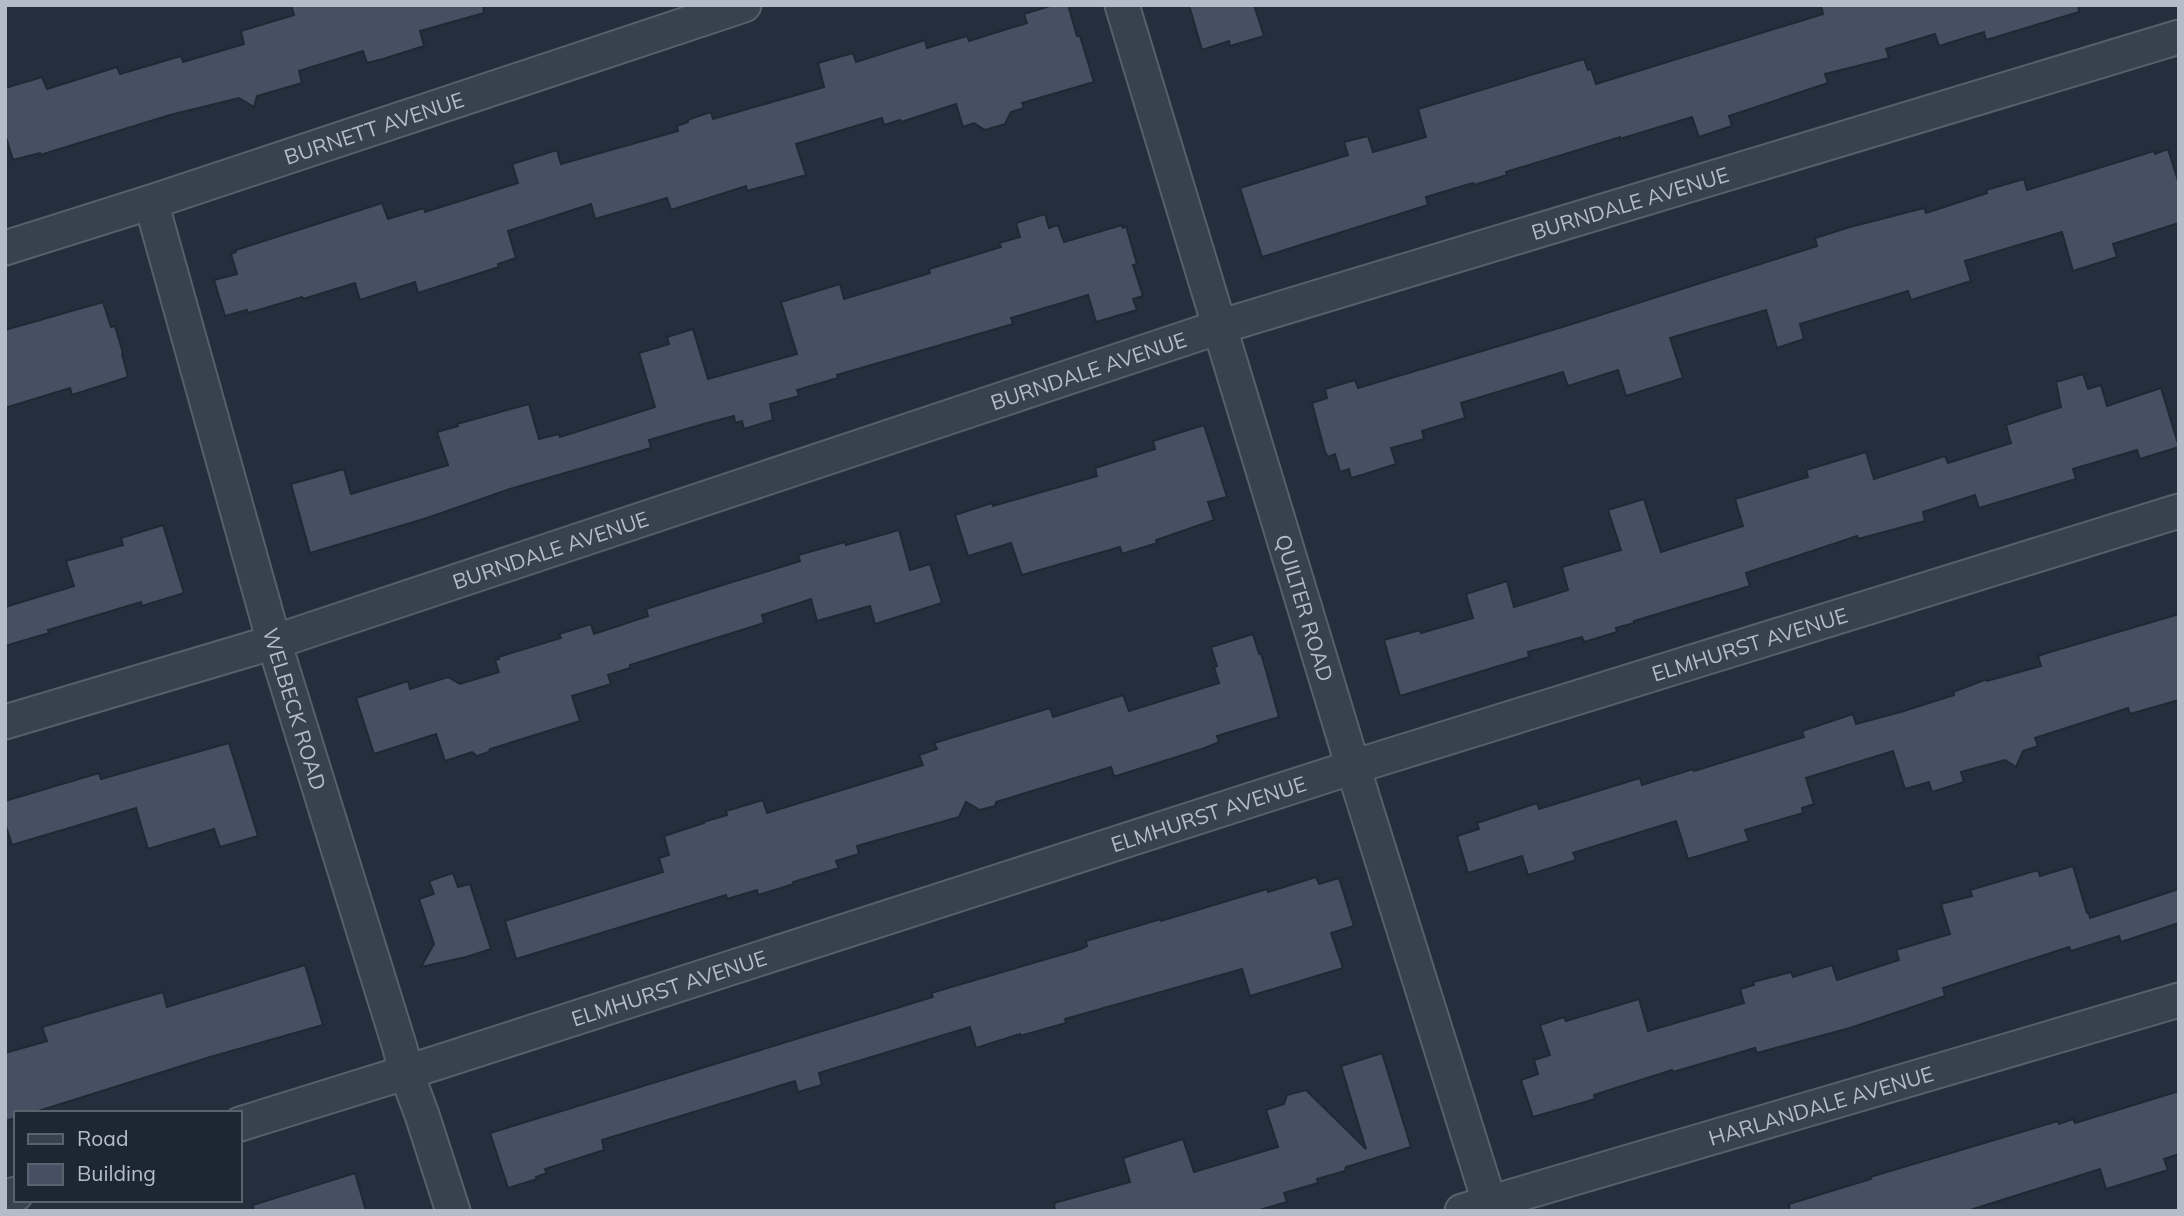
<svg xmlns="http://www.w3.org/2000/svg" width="2184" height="1216" font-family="Mulish,sans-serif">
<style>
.building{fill:#455162;stroke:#1f2835;stroke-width:2}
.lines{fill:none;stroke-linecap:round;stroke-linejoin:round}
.street-casing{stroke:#565f6c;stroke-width:37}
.street{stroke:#38414e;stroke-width:33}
.labels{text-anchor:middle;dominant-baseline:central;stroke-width:5;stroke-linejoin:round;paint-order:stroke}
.street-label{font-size:21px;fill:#b4bcc9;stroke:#1d2633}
</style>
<rect width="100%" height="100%" fill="#242f3e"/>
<!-- building -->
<g class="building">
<polygon points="291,5 483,5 484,13 420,31 424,46 383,59 367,63 363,51 299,71 302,83 257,96 254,107 239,98 170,115 40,155 40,153 13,160 5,134 5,88 42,77 47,89 117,67 120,74 181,56 183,62 244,44 241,31 294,15"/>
<polygon points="1053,5 1068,5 1077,36 1080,36 1094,82 1022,103 1024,108 1011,112 1005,124 985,130 974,123 963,127 956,104 901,122 900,120 884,125 882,118 796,144 806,175 747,191 746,186 671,210 667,198 595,219 591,204 508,231 516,258 498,264 499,267 418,293 415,282 360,300 355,283 303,299 302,297 248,313 247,310 225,316 214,280 237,274 231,254 236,252 236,250 382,203 388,219 424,208 425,212 441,207 518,183 512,164 557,150 561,164 678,131 677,126 688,122 687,120 711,112 713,119 824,87 818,63 853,53 856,62 925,40 927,48 967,36 969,41 1027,23 1024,14"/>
<polygon points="1189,5 1254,5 1264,36 1230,46 1229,41 1202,50"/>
<polygon points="1821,5 2078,5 2079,12 1986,40 1984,32 1939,46 1935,34 1886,49 1889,58 1825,74 1828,83 1729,116 1732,126 1699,137 1692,117 1620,139 1620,137 1506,172 1507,175 1474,185 1473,183 1426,197 1428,205 1262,257 1240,188 1348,155 1344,142 1368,136 1373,152 1426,137 1418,109 1584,59 1588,70 1591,69 1596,84 1823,14"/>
<polygon points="2168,149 2179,184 2179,223 2113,244 2117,257 2073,271 2062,232 1965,261 1971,281 1911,300 1908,291 1800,324 1804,339 1777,348 1766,310 1670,338 1683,378 1626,396 1618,370 1568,386 1563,372 1461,403 1465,418 1422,431 1424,439 1391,448 1396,464 1365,474 1351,478 1349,469 1340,472 1335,454 1328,457 1325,452 1312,403 1327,398 1325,389 1355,380 1358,388 1569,325 1817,246 1815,238 1850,227 1924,208 1926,213 1987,193 1986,190 2024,179 2027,190 2154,151 2155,154"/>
<polygon points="1045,214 1049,228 1058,225 1064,242 1122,225 1123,228 1126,226 1137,264 1133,265 1143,296 1133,299 1137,310 1096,322 1088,295 1011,318 1013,324 837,375 838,378 797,390 799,396 770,404 773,420 744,429 742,421 735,423 734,416 707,423 649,440 651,448 510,489 427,518 310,553 291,484 344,469 351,494 448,465 437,432 458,426 457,424 529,404 539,439 559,434 560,437 655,407 639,353 669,344 667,337 693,329 708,379 797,354 781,302 840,284 844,299 930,273 929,269 1001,247 999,243 1020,237 1016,223"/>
<polygon points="103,302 111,327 115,326 123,353 122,354 128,377 72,395 70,388 5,408 5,330"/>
<polygon points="2083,374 2088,389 2101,385 2107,406 2161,388 2179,447 2140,459 2137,450 2073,469 2076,479 1979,508 1975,495 1923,512 1925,521 1858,539 1857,536 1746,573 1750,586 1634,621 1634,623 1616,628 1617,632 1584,642 1582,637 1528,652 1529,657 1400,696 1384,640 1420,630 1421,633 1473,618 1466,594 1507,581 1514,607 1568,590 1562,567 1621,550 1608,510 1644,499 1661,552 1743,526 1735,499 1808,477 1806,470 1866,452 1874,479 1945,456 1948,463 2011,443 2006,425 2061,407 2056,382"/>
<polygon points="1204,425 1227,497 1208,502 1214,520 1156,540 1157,543 1122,554 1120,547 1022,575 1011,543 968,556 955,515 992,503 993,506 1097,476 1095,468 1155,449 1153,441"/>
<polygon points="163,525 184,593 142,606 141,602 48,630 49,633 5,646 5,607 74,586 66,561 123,545 121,538"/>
<polygon points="899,530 910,570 930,564 942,603 875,624 870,606 817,621 811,599 762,615 764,623 630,665 630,668 608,675 611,684 572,696 580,721 490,749 489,752 477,756 472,752 445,761 436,734 374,754 356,698 408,681 410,689 448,677 460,684 499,672 495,660 499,659 498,657 561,638 559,634 591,624 594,634 648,616 646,609 800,561 798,555 845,542 846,545"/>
<polygon points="2179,614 2179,700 2130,714 2128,708 2035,738 2038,746 2023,751 2016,767 2005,760 1961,772 1964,782 1932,792 1929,782 1905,789 1893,751 1806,778 1814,804 1802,808 1803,813 1745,830 1749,841 1688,859 1676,821 1573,853 1576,860 1528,875 1522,856 1468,873 1457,836 1479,829 1477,823 1537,803 1539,809 1640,778 1642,785 1693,769 1694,771 1804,737 1802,731 1853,714 1856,724 1904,711 1954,695 1953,692 1987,679 1987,681 2041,666 2038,656 2050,652"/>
<polygon points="1253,634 1259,654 1261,653 1279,717 1217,736 1219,742 1205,748 1116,776 1114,776 1111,767 996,802 995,806 980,810 966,802 959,817 857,846 859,854 836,861 839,868 793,882 794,884 758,895 757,890 727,899 726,895 516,959 505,921 663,872 659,858 669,855 664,836 704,823 703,822 727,815 726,811 763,800 767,813 923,765 919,755 937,749 934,743 1050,708 1053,717 1123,695 1129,711 1219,683 1214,667 1217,666 1211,647"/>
<polygon points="229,743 258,836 220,847 214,829 148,849 136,808 12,845 5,823 5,801 99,773 101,779"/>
<polygon points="2073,866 2087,913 2089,913 2090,918 2179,889 2179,923 2121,942 2119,936 2071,951 2069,947 1943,988 1945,996 1850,1028 1757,1053 1755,1048 1673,1072 1672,1070 1594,1095 1595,1099 1533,1117 1521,1080 1538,1074 1534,1060 1550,1055 1540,1025 1564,1017 1566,1021 1639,999 1648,1031 1744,1003 1740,989 1754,985 1753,982 1791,972 1793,977 1832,965 1837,980 1899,960 1896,950 1950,934 1941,904 1972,896 1970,890 2038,870 2040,876"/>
<polygon points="453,873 458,887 470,884 491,949 466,957 421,967 434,944 419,899 434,894 429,881"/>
<polygon points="1316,877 1319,884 1339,878 1354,926 1331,933 1343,968 1250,996 1242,969 1065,1019 1066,1023 1020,1036 1020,1034 976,1048 970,1027 819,1073 822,1085 798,1092 795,1081 602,1140 604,1150 545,1169 547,1173 536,1177 537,1179 508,1188 490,1133 933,997 931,993 1081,949 1087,946 1086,941 1161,919 1161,921 1267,889 1268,892"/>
<polygon points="305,965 323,1025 210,1057 32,1113 16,1113 16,1118 5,1121 5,1053 47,1041 42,1027 163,992 167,1007"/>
<polygon points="1382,1053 1411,1147 1346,1167 1345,1171 1317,1179 1318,1183 1284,1193 1287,1202 1256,1211 1055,1211 1054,1203 1130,1182 1123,1158 1183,1139 1194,1172 1278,1147 1266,1110 1284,1104 1287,1095 1306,1090 1366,1149 1341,1066"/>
<polygon points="2179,1091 2179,1154 2164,1159 2168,1170 2106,1189 2100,1169 1967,1211 1790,1211 1789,1204 1871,1179 1870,1177 2058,1121 2059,1124 2073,1119 2075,1123"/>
<polygon points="355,1173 366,1211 254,1211 253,1205"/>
</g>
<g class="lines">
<defs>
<g id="street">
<path id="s1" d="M1122 5 1353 767 1492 1211"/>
<path id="s2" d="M151 202 274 642 400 1048 406 1072 422 1115 453 1211"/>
<path id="s3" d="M5 248 151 202 744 5"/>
<path id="s4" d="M5 722 274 642 1219 327 2179 37"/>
<path id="s5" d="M240 1124 436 1063 1353 767 2179 511"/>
<polyline points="5,1197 16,1194"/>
<path id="s6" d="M1462 1211 2179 1000"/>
</g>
</defs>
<!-- street casing -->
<use href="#street" class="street-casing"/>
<!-- street -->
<use href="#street" class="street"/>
</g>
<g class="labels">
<!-- street labels -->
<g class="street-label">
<text stroke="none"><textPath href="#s3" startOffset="388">BURNETT AVENUE</textPath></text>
<text stroke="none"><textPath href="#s4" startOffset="1706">BURNDALE AVENUE</textPath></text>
<text stroke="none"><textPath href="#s4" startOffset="1139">BURNDALE AVENUE</textPath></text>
<text stroke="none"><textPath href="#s4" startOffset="572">BURNDALE AVENUE</textPath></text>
<text stroke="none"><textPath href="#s1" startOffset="630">QUILTER ROAD</textPath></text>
<text stroke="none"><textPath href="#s5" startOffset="1584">ELMHURST AVENUE</textPath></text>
<text stroke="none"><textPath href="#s2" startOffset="527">WELBECK ROAD</textPath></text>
<text stroke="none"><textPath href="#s5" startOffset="1017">ELMHURST AVENUE</textPath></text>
<text stroke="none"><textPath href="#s5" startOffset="450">ELMHURST AVENUE</textPath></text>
<text stroke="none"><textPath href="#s6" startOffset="374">HARLANDALE AVENUE</textPath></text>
</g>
</g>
<!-- border -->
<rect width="2184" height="1216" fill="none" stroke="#b4bcc9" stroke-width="14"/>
<!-- legend -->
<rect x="14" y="1111" width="228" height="91" fill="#1d2633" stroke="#59626f" stroke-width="2"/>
<rect x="28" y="1134" width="35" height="10" fill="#38414e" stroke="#59626f" stroke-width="2"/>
<text x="77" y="1146" font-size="21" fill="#b4bcc9">Road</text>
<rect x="28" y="1164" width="35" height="21" fill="#455162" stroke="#59626f" stroke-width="2"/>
<text x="77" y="1181" font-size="21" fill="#b4bcc9">Building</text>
</svg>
